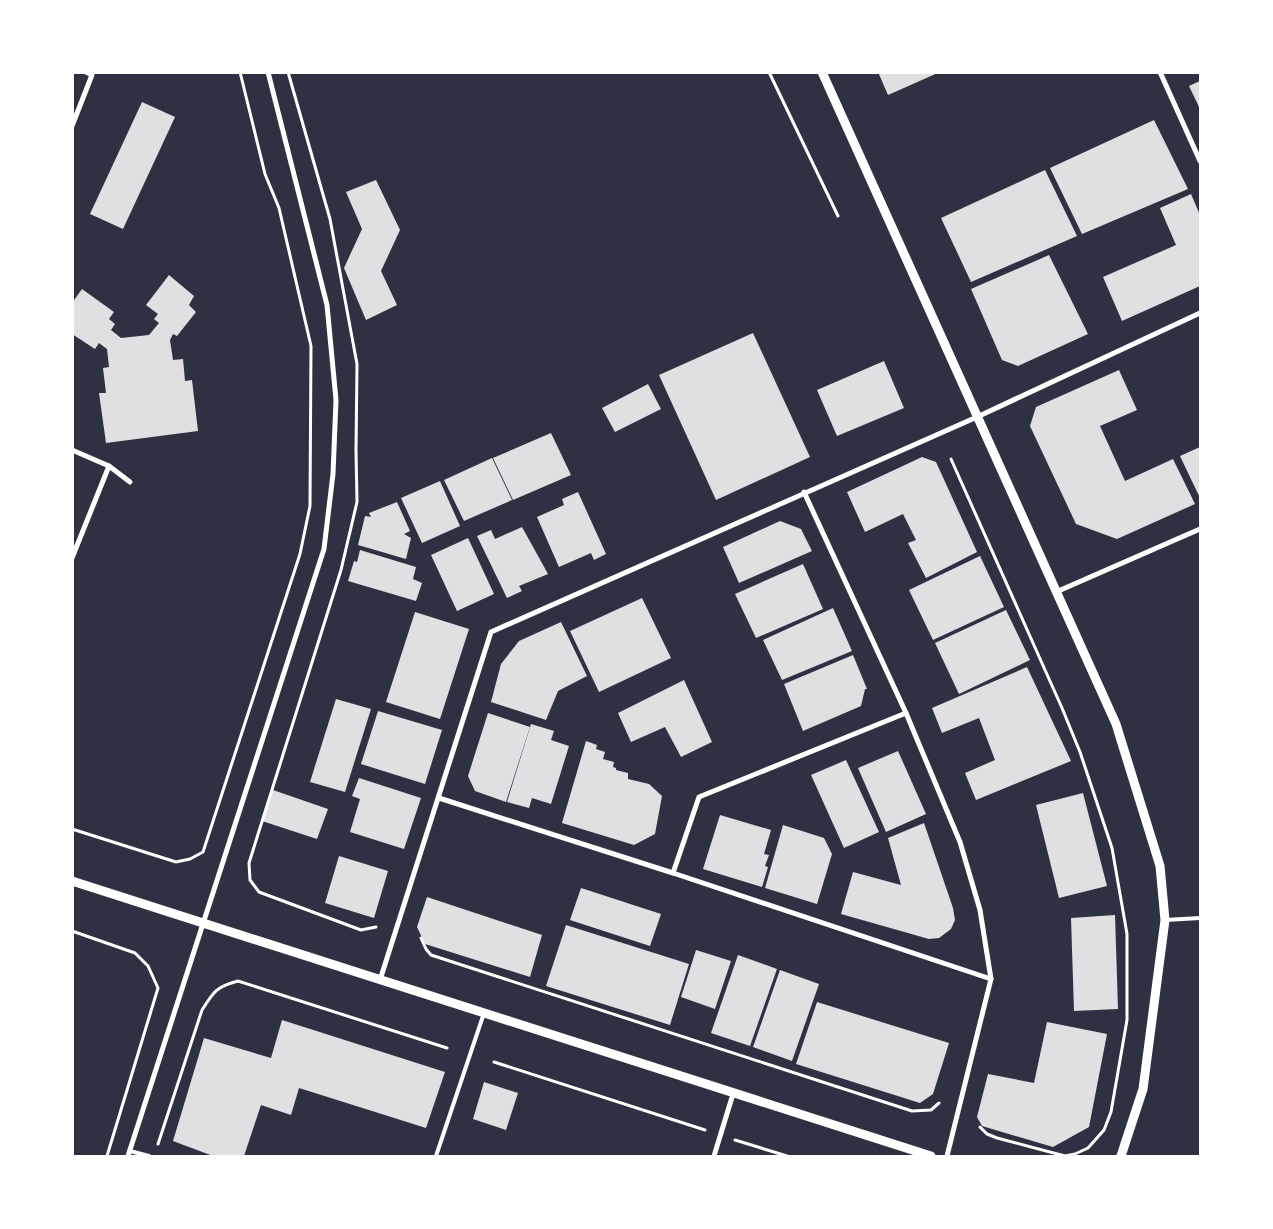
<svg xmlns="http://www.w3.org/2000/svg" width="1273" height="1229" font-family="Commissioner,sans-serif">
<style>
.building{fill:#e0e0e3}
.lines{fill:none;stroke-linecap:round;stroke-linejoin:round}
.path{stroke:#fff;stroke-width:3}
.service{stroke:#fff;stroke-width:4}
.minor{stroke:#fff;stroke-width:5}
.tertiary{stroke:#fff;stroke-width:9}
</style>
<rect width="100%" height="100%" fill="#2d3142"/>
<!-- building -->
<g class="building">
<polygon points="878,72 940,72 888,95"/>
<polygon points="1200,81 1200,109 1189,86"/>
<polygon points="142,102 175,117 123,229 90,214"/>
<polygon points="1154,120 1188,189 1082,234 1050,168"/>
<polygon points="1045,170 1077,236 971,282 941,218"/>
<polygon points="376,180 400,230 381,271 397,305 366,320 344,268 362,229 346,192"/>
<polygon points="1191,194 1200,215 1200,286 1122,321 1103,277 1176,245 1160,208"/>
<polygon points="1049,255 1088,334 1018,366 1002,360 971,289"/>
<polygon points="169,275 194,296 189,305 196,312 177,336 173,334 170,340 173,360 183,359 185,381 192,380 198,431 106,443 99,393 106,393 103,368 109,367 107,349 99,343 95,349 72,334 72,303 82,289 114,312 109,319 115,324 111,330 121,338 149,335 159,323 154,319 158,314 146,305"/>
<polygon points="753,333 810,457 716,500 659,375"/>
<polygon points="884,361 904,408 837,436 817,390"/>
<polygon points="1119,370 1137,410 1100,426 1125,481 1173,459 1195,504 1117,539 1076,524 1030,426 1036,407"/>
<polygon points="648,384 661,409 615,432 602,408"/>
<polygon points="551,433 571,475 513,500 493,458"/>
<polygon points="1200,447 1200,498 1180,456"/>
<polygon points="922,457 936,462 977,552 926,578 908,543 916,540 903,514 865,532 847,492"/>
<polygon points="492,458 512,500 464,521 444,480"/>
<polygon points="440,481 460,526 422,543 401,498"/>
<polygon points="578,492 606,554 594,560 591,553 559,567 537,517 564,505 562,499"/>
<polygon points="397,502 410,531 404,534 411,538 406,559 358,545 365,516 371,517 369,513"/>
<polygon points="780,521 801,529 812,551 739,583 723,547"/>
<polygon points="522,527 548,574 519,586 522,591 507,598 477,536 491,530 495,539"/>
<polygon points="468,538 494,594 457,611 431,555"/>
<polygon points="360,550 416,567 413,579 422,583 416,601 348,581 354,561 357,562"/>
<polygon points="980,556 1004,607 933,640 909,590"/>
<polygon points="803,564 823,609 756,638 735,594"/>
<polygon points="642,598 671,658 599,692 570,631"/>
<polygon points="833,608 852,651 782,680 763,640"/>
<polygon points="1006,610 1030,660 959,694 935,643"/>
<polygon points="415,612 469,629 440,719 386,702"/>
<polygon points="561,622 587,676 558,691 546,720 491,702 501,664 519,641"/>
<polygon points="853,655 867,689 865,689 861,706 803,731 784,684"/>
<polygon points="1027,667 1071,761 976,800 965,773 995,760 979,718 942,733 932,708"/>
<polygon points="684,680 712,742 681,757 665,727 631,742 618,713"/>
<polygon points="336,699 371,709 345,792 310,782"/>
<polygon points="378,711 442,730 425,784 361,764"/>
<polygon points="488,713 530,727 506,802 475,791 468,776"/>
<polygon points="531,724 554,731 551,740 569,746 551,804 532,798 529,808 507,802"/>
<polygon points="586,741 597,745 596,749 605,752 603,759 614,762 613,767 616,768 616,770 628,773 628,779 649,784 662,796 655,834 634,845 562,823"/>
<polygon points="898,751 926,814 886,832 858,768"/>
<polygon points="846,760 879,832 844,848 811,775"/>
<polygon points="359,778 421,798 404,849 350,832 360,799 352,796"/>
<polygon points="273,790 328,809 317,839 262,821"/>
<polygon points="1083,793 1107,886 1059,898 1036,805"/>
<polygon points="720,815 771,830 764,854 769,855 765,866 768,867 762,887 703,869"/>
<polygon points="924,823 953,908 955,920 951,929 939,938 929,939 841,914 853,872 901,885 888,838"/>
<polygon points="783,825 824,838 832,854 817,904 765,888"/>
<polygon points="339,856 388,871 374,918 325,903"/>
<polygon points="581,888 661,914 650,946 570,920"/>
<polygon points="427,897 542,935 530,977 425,944 417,927"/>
<polygon points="1115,915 1118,1009 1074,1011 1071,918"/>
<polygon points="566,925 689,964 670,1025 546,986"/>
<polygon points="696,950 731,961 715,1009 681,997"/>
<polygon points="738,955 777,969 750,1046 711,1033"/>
<polygon points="780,970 819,984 792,1061 753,1047"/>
<polygon points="817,1002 949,1043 933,1094 920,1103 796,1064"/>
<polygon points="282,1020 445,1072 426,1128 299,1088 291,1115 261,1105 244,1156 213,1156 173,1141 204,1038 271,1058"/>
<polygon points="1047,1022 1107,1034 1089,1127 1053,1147 982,1126 977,1117 988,1074 1034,1083"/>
<polygon points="484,1082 518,1093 506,1130 473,1119"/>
</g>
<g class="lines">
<!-- path -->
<g class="path">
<polyline points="288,72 330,219 357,364 356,451 357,502 341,570 249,863 250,880 259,892 361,930 376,927"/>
<polyline points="769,72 838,216"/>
<polyline points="951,459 1062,708 1080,752 1112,848 1127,934 1127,1020 1111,1112 1104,1130 1088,1148 1075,1154 1065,1156 997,1138 987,1134 980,1127"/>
<polyline points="72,829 176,862 190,859 203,852 300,554 310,506 311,346 279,208 265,174 240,72"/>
<polyline points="72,931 135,953 148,966 158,988 107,1156"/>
<polyline points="421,938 426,949 431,955 912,1111 931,1110 939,1103"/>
<polyline points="494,1062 705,1130"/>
<polyline points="735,1140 787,1156"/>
<path d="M158 1144 202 1010C214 991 216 987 238 981L447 1048"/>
</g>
<!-- service -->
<g class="service">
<polyline points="1165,920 1200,918"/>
<polyline points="130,1151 149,1156"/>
<polyline points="436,1156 484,1013"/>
</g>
<!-- minor -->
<g class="minor">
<polyline points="1160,72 1200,161"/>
<polyline points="72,126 92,75 86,72"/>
<polyline points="72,450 109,466 130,482"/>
<polyline points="804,492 906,713 699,797 673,873 991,979 947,1156"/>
<polyline points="72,558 109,466"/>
<polyline points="1056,592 1200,529"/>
<polyline points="906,713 960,842 980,910 991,979"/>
<polyline points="439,798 673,873"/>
<polyline points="380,980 491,632 977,417 1200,313"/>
<polyline points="128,1156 324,549 333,474 336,400 327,305 268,72"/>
<polyline points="714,1156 733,1094"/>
</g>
<!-- tertiary -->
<g class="tertiary">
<polyline points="822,72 1116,724 1160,866 1165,920 1143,1089 1121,1156"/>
<polyline points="72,881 931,1156"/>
</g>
</g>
<!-- border -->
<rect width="1273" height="1229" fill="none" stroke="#ffffff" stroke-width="148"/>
</svg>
